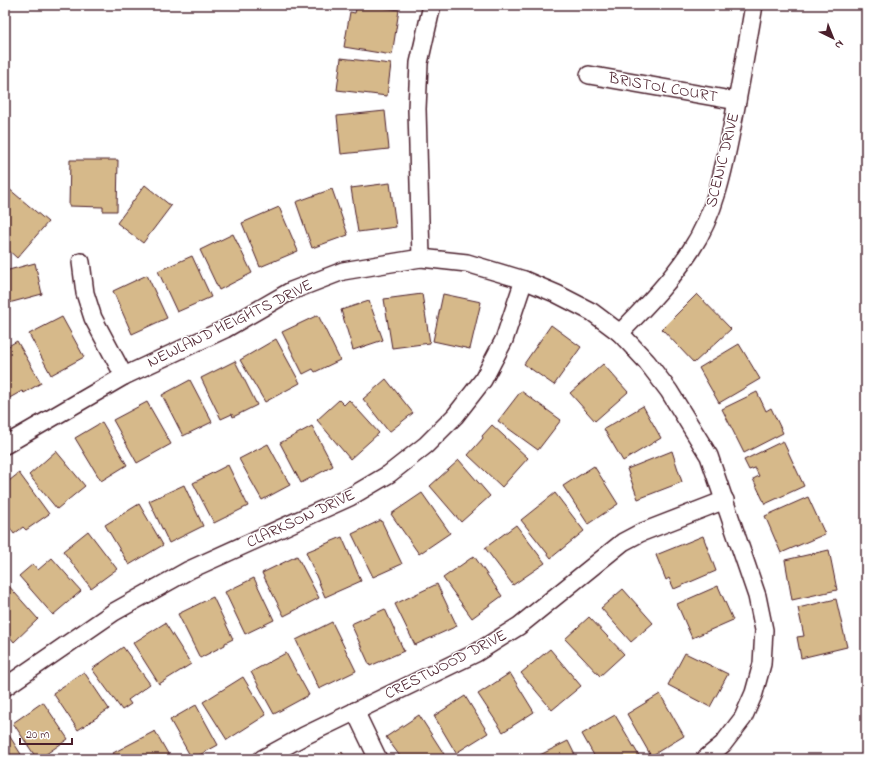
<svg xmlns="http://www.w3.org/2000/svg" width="871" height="764" font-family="'Indie Flower',sans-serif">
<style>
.building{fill:#d6b98a;stroke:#4a1f2b}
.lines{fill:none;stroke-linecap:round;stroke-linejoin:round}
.minor-casing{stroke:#4a1f2b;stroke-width:20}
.minor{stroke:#fff;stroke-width:17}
.labels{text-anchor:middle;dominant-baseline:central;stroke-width:3;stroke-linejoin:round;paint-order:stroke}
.street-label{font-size:16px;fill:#4a1f2b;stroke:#fff}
</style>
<rect width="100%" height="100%" fill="#fff"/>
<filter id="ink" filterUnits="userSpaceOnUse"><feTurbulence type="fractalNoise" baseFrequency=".025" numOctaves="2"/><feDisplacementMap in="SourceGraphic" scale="8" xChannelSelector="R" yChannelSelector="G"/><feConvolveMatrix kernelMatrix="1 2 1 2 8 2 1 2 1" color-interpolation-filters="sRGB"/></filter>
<g filter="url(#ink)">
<!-- building -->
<g class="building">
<polygon points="357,5 368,5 399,10 392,55 344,47 350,12 355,13"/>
<polygon points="341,58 391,64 387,96 337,90"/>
<polygon points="385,111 389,149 341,154 337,116"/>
<polygon points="70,160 118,160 117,211 103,211 103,207 69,206"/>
<polygon points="390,183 396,227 358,232 351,188"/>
<polygon points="145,185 171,206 143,243 117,223"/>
<polygon points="8,188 48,222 17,258 5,247 5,192"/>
<polygon points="332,189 348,235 312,248 296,202"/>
<polygon points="279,207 298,251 260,267 242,223"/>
<polygon points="233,234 252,273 219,290 200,250"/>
<polygon points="192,256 211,297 177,312 158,271"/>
<polygon points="35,263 42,294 5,304 5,271"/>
<polygon points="147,275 167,318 132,334 113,291"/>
<polygon points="422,294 430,343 392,348 384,299"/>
<polygon points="443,294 481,302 470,349 433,341"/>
<polygon points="697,294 731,329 694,363 662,329"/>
<polygon points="369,301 383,340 353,350 341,310"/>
<polygon points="318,315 340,360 315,372 313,369 303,374 282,332"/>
<polygon points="62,317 84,357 51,375 29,334"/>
<polygon points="551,325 581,347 554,385 524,364"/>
<polygon points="276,339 300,383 265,402 240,360"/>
<polygon points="17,341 41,383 24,393 22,391 6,400 5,398 5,348"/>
<polygon points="739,344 760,379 719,403 699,368"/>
<polygon points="235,361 257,405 233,417 232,414 221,419 201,378"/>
<polygon points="603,364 628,392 595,421 570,393"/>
<polygon points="386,379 413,413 389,432 363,399"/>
<polygon points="190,380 212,422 183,436 162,395"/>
<polygon points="521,391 561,420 538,450 498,421"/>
<polygon points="757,392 766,411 771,408 783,433 744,453 722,409"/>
<polygon points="339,400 344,405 349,400 379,433 350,459 317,420"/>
<polygon points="147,402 171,444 137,463 113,420"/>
<polygon points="643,406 661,438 623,461 604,429"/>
<polygon points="102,422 127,465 101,481 75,438"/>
<polygon points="492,425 528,458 502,487 468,455 483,438 482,436"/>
<polygon points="312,426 333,466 301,483 280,443"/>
<polygon points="783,441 804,486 765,504 753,479 759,476 755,468 749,470 744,460"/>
<polygon points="268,444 290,485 262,500 239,459"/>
<polygon points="56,451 85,486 57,509 29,475"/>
<polygon points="672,451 682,482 638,499 627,469"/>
<polygon points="459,460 490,496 461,522 430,486"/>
<polygon points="228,465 248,506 214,523 193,483"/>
<polygon points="594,466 618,504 588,524 563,486"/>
<polygon points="19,473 49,514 26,530 23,527 14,534 5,521 5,484"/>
<polygon points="184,485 203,526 169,543 149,501"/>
<polygon points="422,493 450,533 419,554 391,514"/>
<polygon points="555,493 584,531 551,558 521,520"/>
<polygon points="808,497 825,534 781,553 765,516"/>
<polygon points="139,504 163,545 129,565 105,525"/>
<polygon points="381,520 402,564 373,577 352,534"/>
<polygon points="516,525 545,563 513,585 485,548"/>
<polygon points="88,531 117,569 91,588 63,551"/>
<polygon points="703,536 716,571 674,589 669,578 666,580 656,555"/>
<polygon points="342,537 361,581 325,597 306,552"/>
<polygon points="829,550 837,590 792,600 785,560"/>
<polygon points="297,556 319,598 284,616 262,573"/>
<polygon points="474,556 502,596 472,618 443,578"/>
<polygon points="52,558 81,591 53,615 19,576 33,564 38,570"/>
<polygon points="254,578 274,620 245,634 225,592"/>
<polygon points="7,584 38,619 14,642 5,631 5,586"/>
<polygon points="437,584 457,626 415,645 395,604"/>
<polygon points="718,586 733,620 692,638 677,604"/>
<polygon points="623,589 653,623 631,642 601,608"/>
<polygon points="213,597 233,639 225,643 225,645 200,658 178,614"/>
<polygon points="836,599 847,647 801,658 797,637 804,636 798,608"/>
<polygon points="385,609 404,651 370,666 351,624"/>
<polygon points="589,617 624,654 600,676 565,639"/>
<polygon points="332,622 356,671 319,689 296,640"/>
<polygon points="165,623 191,664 159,684 133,643"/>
<polygon points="123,647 150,684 128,700 131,704 122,710 92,669"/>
<polygon points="550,649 581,686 552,710 521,673"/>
<polygon points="286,653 309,695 274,714 251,672"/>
<polygon points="685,653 728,674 710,707 668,685"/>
<polygon points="84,672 109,709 78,730 53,693"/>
<polygon points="510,673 534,712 503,732 478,694"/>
<polygon points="243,677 266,715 227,740 203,702"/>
<polygon points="660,694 684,736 651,756 627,714"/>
<polygon points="465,696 488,733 456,753 434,716"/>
<polygon points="43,702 68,739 39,759 37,759 13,723"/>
<polygon points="196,705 218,745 192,759 170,720"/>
<polygon points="419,715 444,754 437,759 402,759 386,737"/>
<polygon points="615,715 641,759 596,759 582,734"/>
<polygon points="5,729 24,759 5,759"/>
<polygon points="155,731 171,759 117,759 113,753"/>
<polygon points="568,741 577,759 542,759 540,755"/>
<polygon points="342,752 346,759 329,759"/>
</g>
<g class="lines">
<defs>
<g id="minor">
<polyline points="589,75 737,101"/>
<polyline points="421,258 417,109 419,63 432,5"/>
<polyline points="81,262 85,293 93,318 124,376"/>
<path d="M620 333C645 307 671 281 691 250 715 214 724 169 732 127 740 87 747 46 754 5"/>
<polyline points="5,445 124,376 225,329 291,291 343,271 421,258 467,263 524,280 557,294 592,312 620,333 647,362 669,391 709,456 757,596 764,630 762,664 754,693 743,718 723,744 705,759"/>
<polyline points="5,687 114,612 189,570 350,497 389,474 426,445 455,416 483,380 504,340 524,280"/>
<polyline points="355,711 378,759"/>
<polyline points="262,759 304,736 476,653 519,626 623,542 640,533 725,500"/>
</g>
</defs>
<!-- minor casing -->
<use href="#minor" class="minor-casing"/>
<!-- minor -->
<use href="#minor" class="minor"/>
</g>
</g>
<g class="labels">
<!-- street labels -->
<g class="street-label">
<text transform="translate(663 88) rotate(10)">BRISTOL COURT</text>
<text transform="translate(723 160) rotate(-76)">SCENIC DRIVE</text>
<text transform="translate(230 324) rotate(-26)">NEWLAND HEIGHTS DRIVE</text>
<text transform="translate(301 519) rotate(-25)">CLARKSON DRIVE</text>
<text transform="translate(446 665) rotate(-27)">CRESTWOOD DRIVE</text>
</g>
</g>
<!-- margin -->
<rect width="871" height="764" fill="none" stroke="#fff" stroke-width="20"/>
<rect x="10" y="10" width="851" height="744" fill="none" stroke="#4a1f2b" stroke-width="1.5" filter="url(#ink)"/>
<!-- north arrow -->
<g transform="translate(833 38) rotate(137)" stroke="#ffffff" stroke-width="3" paint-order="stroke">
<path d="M0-3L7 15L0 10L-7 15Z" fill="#4a1f2b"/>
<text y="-6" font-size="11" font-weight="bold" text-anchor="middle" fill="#4a1f2b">N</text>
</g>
<!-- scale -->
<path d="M20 738v6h52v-6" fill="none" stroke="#4a1f2b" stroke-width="2"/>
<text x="26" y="738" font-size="12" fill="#4a1f2b" stroke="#ffffff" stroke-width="3" paint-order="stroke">20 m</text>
</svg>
